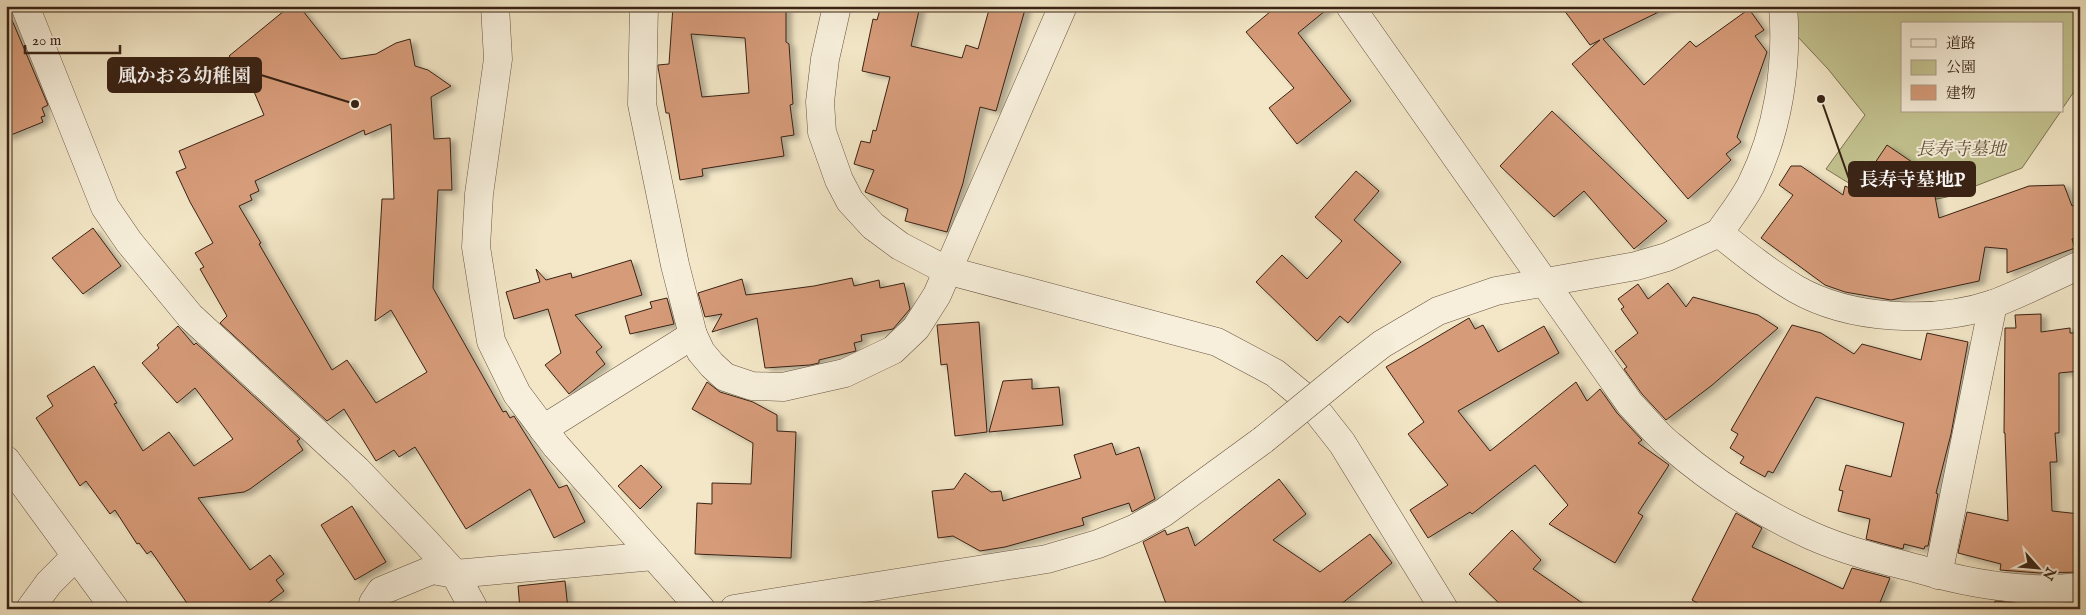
<svg xmlns="http://www.w3.org/2000/svg" width="2086" height="615" font-family="'IM FELL English','Noto Serif JP',serif">
<style>
.green{fill:#c3c390;stroke:#7e7352}
.building{fill:#d69b79;stroke:#392315;fill-rule:evenodd;filter:url(#shadow)}
.lines{fill:none;stroke-linecap:round;stroke-linejoin:round}
.minor-casing{stroke:#685442;stroke-width:29}
.minor{stroke:#f7efdb;stroke-width:28}
.minor-bridge-casing{stroke:#685442;stroke-width:29;stroke-linecap:butt}
.minor-bridge{stroke:#f7efdb;stroke-width:28}
.labels{text-anchor:middle;dominant-baseline:central;stroke-width:4;stroke-linejoin:round;paint-order:stroke}
.park-label{font-size:18px;font-style:italic;fill:#62533a;stroke:#f7efdb}
.leader{fill:none;stroke:#392315;stroke-width:2}
.callout-dot{fill:#392315;stroke:#f7efdb;stroke-width:2}
.callout{fill:#392315;stroke:#392315;stroke-width:2}
.callout-label{font-size:19px;text-anchor:middle;font-weight:bold;fill:#fff}
</style>
<defs>
<filter id="shadow"><feDropShadow dx="5.5" dy="3" stdDeviation="2.5" flood-color="#0004"/></filter>
</defs>
<rect width="100%" height="100%" fill="#f3e7c7"/>
<filter id="stains"><feTurbulence type="fractalNoise" baseFrequency=".004" numOctaves="4"/><feColorMatrix values="0 0 0 0 .2 0 0 0 0 .09 0 0 0 0 .02 0 0 0 .5 -.17"/></filter>
<radialGradient id="worn" r=".72"><stop offset=".6" stop-color="#630" stop-opacity="0"/><stop offset="1" stop-color="#630" stop-opacity=".3"/></radialGradient>
<!-- green -->
<polygon class="green" points="1795,6 2080,6 2080,83 2062,109 2062,24 1902,24 1902,111 2061,111 2022,168 1947,197 1889,208 1826,169 1865,115 1828,69 1797,36"/>
<!-- building -->
<g class="building">
<polygon points="6,6 48,105 42,108 45,116 41,117 43,122 6,137"/>
<path d="M290 6H299L341 59 376 54 396 43 410 39 415 66 428 70 451 86 431 97 434 139 450 138 452 190H438L433 288 503 412 506 411 510 418 514 416 559 488 567 485 585 522 554 538 530 489 466 529 415 447 399 457 394 450 376 461 344 409 327 421 220 323 227 316 200 269 204 267 195 253 213 243 190 202 176 172 186 168 179 151 264 115 249 80 229 56ZM391 124 394 199H382L375 321 391 310 427 372 376 403 347 360 332 370 259 244 261 243 239 206 252 200 250 195 259 191 255 181 364 130 365 135Z"/>
<path d="M673 6H786V42L789 44 793 104 790 105 794 135 781 137 784 156 702 169 703 176 680 180 669 113H666L658 67V65L669 64ZM691 34 745 38 749 93 702 97Z"/>
<polygon points="881,6 920,6 911,46 962,58 966,45 978,49 990,6 1026,6 996,111 980,107 963,183 947,232 905,221 908,209 865,192 874,170 854,164 861,141 870,143 873,130 876,131 890,77 862,71 873,19 877,20"/>
<polygon points="1277,6 1331,6 1298,33 1351,101 1297,144 1269,108 1294,88 1246,32"/>
<polygon points="1561,6 1671,6 1603,39 1644,85 1690,41 1696,47 1749,9 1764,30 1755,36 1767,52 1737,137 1741,142 1726,154 1731,160 1688,199 1572,64 1600,40 1590,45"/>
<polygon points="1552,111 1667,221 1634,249 1584,191 1554,217 1500,166"/>
<polygon points="1887,145 1931,175 1939,218 2029,186 2064,185 2072,206 2080,203 2080,236 2072,239 2075,248 2007,273 2007,249 1985,247 1979,281 1891,300 1845,292 1825,285 1761,238 1793,195 1779,185 1791,166 1801,166 1843,195 1845,186 1856,191"/>
<polygon points="1356,171 1379,191 1354,220 1401,262 1348,323 1340,316 1317,341 1256,282 1282,255 1307,279 1342,241 1315,217"/>
<polygon points="93,228 121,266 83,294 52,258"/>
<polygon points="631,260 642,295 575,315 602,347 596,352 605,364 569,394 545,365 561,353 548,309 514,319 506,292 540,282 536,269 546,280 571,273 572,278"/>
<polygon points="852,278 854,286 879,280 880,288 904,283 910,309 893,329 861,335 862,341 854,343 856,351 819,360 819,363 810,365 765,368 757,318 712,332 722,314 705,317 698,293 742,279 746,295 814,286"/>
<polygon points="1668,283 1686,307 1693,297 1758,315 1778,328 1711,386 1666,420 1642,394 1624,369 1627,367 1615,351 1638,333 1621,309 1624,307 1618,299 1638,284 1648,299"/>
<polygon points="667,298 674,324 630,334 625,316 652,308 650,302"/>
<polygon points="2041,314 2041,332 2070,328 2070,333 2076,333 2080,371 2059,373 2059,433 2055,433 2057,462 2050,462 2052,511 2080,514 2080,572 2039,573 2000,570 2001,564 1958,553 1967,512 2008,521 2005,433 2004,433 2005,328 2016,328 2015,315"/>
<polygon points="1469,318 1475,329 1483,325 1498,352 1544,326 1559,353 1458,411 1490,451 1576,382 1587,401 1600,389 1617,413 1642,440 1638,443 1669,465 1638,513 1643,516 1615,563 1549,524 1568,505 1535,465 1472,514 1470,512 1428,538 1410,510 1448,485 1408,434 1424,422 1386,367"/>
<polygon points="979,322 987,432 955,436 947,364 941,365 937,325"/>
<polygon points="1792,325 1821,333 1854,354 1862,344 1921,360 1927,333 1968,342 1951,434 1936,493 1938,494 1928,546 1925,546 1924,549 1904,544 1903,549 1866,539 1870,519 1838,511 1843,491 1839,490 1846,465 1891,477 1904,423 1816,397 1773,473 1768,471 1765,477 1740,463 1744,457 1730,448 1738,434 1731,430"/>
<polygon points="178,326 194,345 196,343 300,439 297,441 303,450 250,489 244,492 198,498 250,570 270,555 284,574 276,580 284,591 260,609 191,609 151,551 147,554 139,543 137,544 115,510 110,514 86,481 80,486 36,418 53,406 47,396 94,366 117,403 114,404 143,451 169,432 194,466 233,439 195,388 177,403 142,363 159,348 157,345"/>
<polygon points="1032,379 1032,389 1059,387 1063,425 989,432 1003,381"/>
<polygon points="707,382 720,392 753,402 777,415 777,431 796,432 791,558 695,554 697,503 712,504 712,483 751,484 753,443 692,409"/>
<polygon points="1112,443 1116,455 1139,447 1155,499 1132,512 1129,503 1082,518 1084,525 1005,547 980,551 953,536 938,538 932,491 954,489 965,473 991,492 1001,491 1003,501 1081,478 1074,455"/>
<polygon points="641,465 662,487 640,509 618,486"/>
<polygon points="1279,479 1306,514 1273,540 1320,572 1370,534 1392,563 1335,609 1168,609 1143,542 1165,530 1167,535 1188,527 1195,546"/>
<polygon points="352,506 386,562 355,580 321,525"/>
<polygon points="1736,513 1762,528 1752,547 1843,589 1852,568 1890,578 1879,605 1887,609 1708,609 1692,600"/>
<polygon points="1512,530 1541,560 1533,569 1591,609 1505,609 1469,574"/>
<polygon points="565,581 568,609 520,609 518,586"/>
<polygon points="1995,601 2038,605 2080,603 2080,609 1993,609"/>
</g>
<g class="lines">
<defs>
<g id="minor">
<polyline points="25,6 105,207 129,242 190,316 357,470 425,541 455,574 474,609"/>
<polyline points="495,6 498,59 479,194 476,247 491,341 517,394 556,446 701,609"/>
<polyline points="644,6 642,104 675,265 693,335 701,352 712,365 725,377 752,386 783,387 845,373 893,350 916,328 937,295 1063,6"/>
<polyline points="837,6 825,59 820,102 822,132 839,180 850,201 873,226 900,246 946,270 1217,342 1275,373 1309,401 1342,443 1444,609"/>
<path d="M1350 6 1630 404C1643 417 1655 433 1670 445 1711 481 1760 512 1810 535 1843 550 1879 559 1915 568 1966 583 2026 594 2080 587"/>
<path d="M1719 233C1730 217 1742 202 1751 185 1778 131 1788 66 1783 6"/>
<path d="M1351 368 1382 344 1438 311 1496 291 1636 266 1667 257 1719 233C1744 253 1769 273 1796 289 1850 320 1934 324 1993 304 2022 293 2051 278 2080 265"/>
<polyline points="543,429 693,335"/>
<polyline points="6,460 115,609"/>
<polyline points="1938,575 1993,304"/>
<polyline points="30,609 49,583 76,556"/>
<polyline points="373,609 373,603 381,591 432,570 455,574 654,556"/>
<polyline points="734,609 1047,559 1098,544 1134,529 1163,513 1263,440"/>
</g>
</defs>
<!-- minor casing -->
<use href="#minor" class="minor-casing"/>
<!-- minor -->
<use href="#minor" class="minor"/>
<defs>
<polyline id="minor-bridge" points="1263,440 1351,368"/>
</defs>
<!-- minor-bridge casing -->
<use href="#minor-bridge" class="minor-bridge-casing"/>
<!-- minor-bridge -->
<use href="#minor-bridge" class="minor-bridge"/>
</g>
<g class="labels">
<!-- park labels -->
<g class="park-label">
<text x="1961" y="150">長寿寺墓地</text>
</g>
</g>
<!-- callouts -->
<path class="leader" d="M355 104L261 75M1821 99L1849 179"/>
<g class="callout-dot">
<circle cx="355" cy="104" r="5"/>
<circle cx="1821" cy="99" r="5"/>
</g>
<g class="callout">
<rect x="108" y="58" width="153" height="34" rx="5"/>
<rect x="1849" y="162" width="126" height="34" rx="5"/>
</g>
<g class="callout-label">
<text x="184" y="82">風かおる幼稚園</text>
<text x="1912" y="186">長寿寺墓地P</text>
</g>
<!-- margin -->
<rect width="2086" height="615" fill="none" stroke="#f3e7c7" stroke-width="25"/>
<rect x="8" y="8" width="2071" height="600" fill="none" stroke="#392315" stroke-width="2.5"/>
<rect x="12" y="12" width="2061" height="590" fill="none" stroke="#392315"/>
<!-- legend -->
<rect x="1901" y="22" width="162" height="90" fill="#f7efdb" stroke="#ab9d8c"/>
<rect x="1911" y="39" width="25" height="8" fill="#f7efdb" stroke="#ab9d8c"/>
<text x="1946" y="48" font-size="15" fill="#392315">道路</text>
<rect x="1911" y="60" width="25" height="15" fill="#c3c390" stroke="#ab9d8c"/>
<text x="1946" y="72" font-size="15" fill="#392315">公園</text>
<rect x="1911" y="85" width="25" height="15" fill="#d69b79" stroke="#ab9d8c"/>
<text x="1946" y="98" font-size="15" fill="#392315">建物</text>
<!-- north arrow -->
<g transform="translate(2038 568) rotate(117)" stroke="#f7efdb" stroke-width="4" paint-order="stroke">
<path d="M0-4L9 19L0 12L-9 19Z" fill="#392315"/>
<text y="-8" font-size="14" font-weight="bold" text-anchor="middle" fill="#392315">N</text>
</g>
<!-- scale -->
<path d="M25 45v8h95v-8" fill="none" stroke="#392315" stroke-width="2.5"/>
<text x="32" y="45" font-size="15" fill="#392315" stroke="#f7efdb" stroke-width="4" paint-order="stroke">20 m</text>
<rect width="100%" height="100%" filter="url(#stains)"/>
<rect width="100%" height="100%" fill="url(#worn)"/>
</svg>
